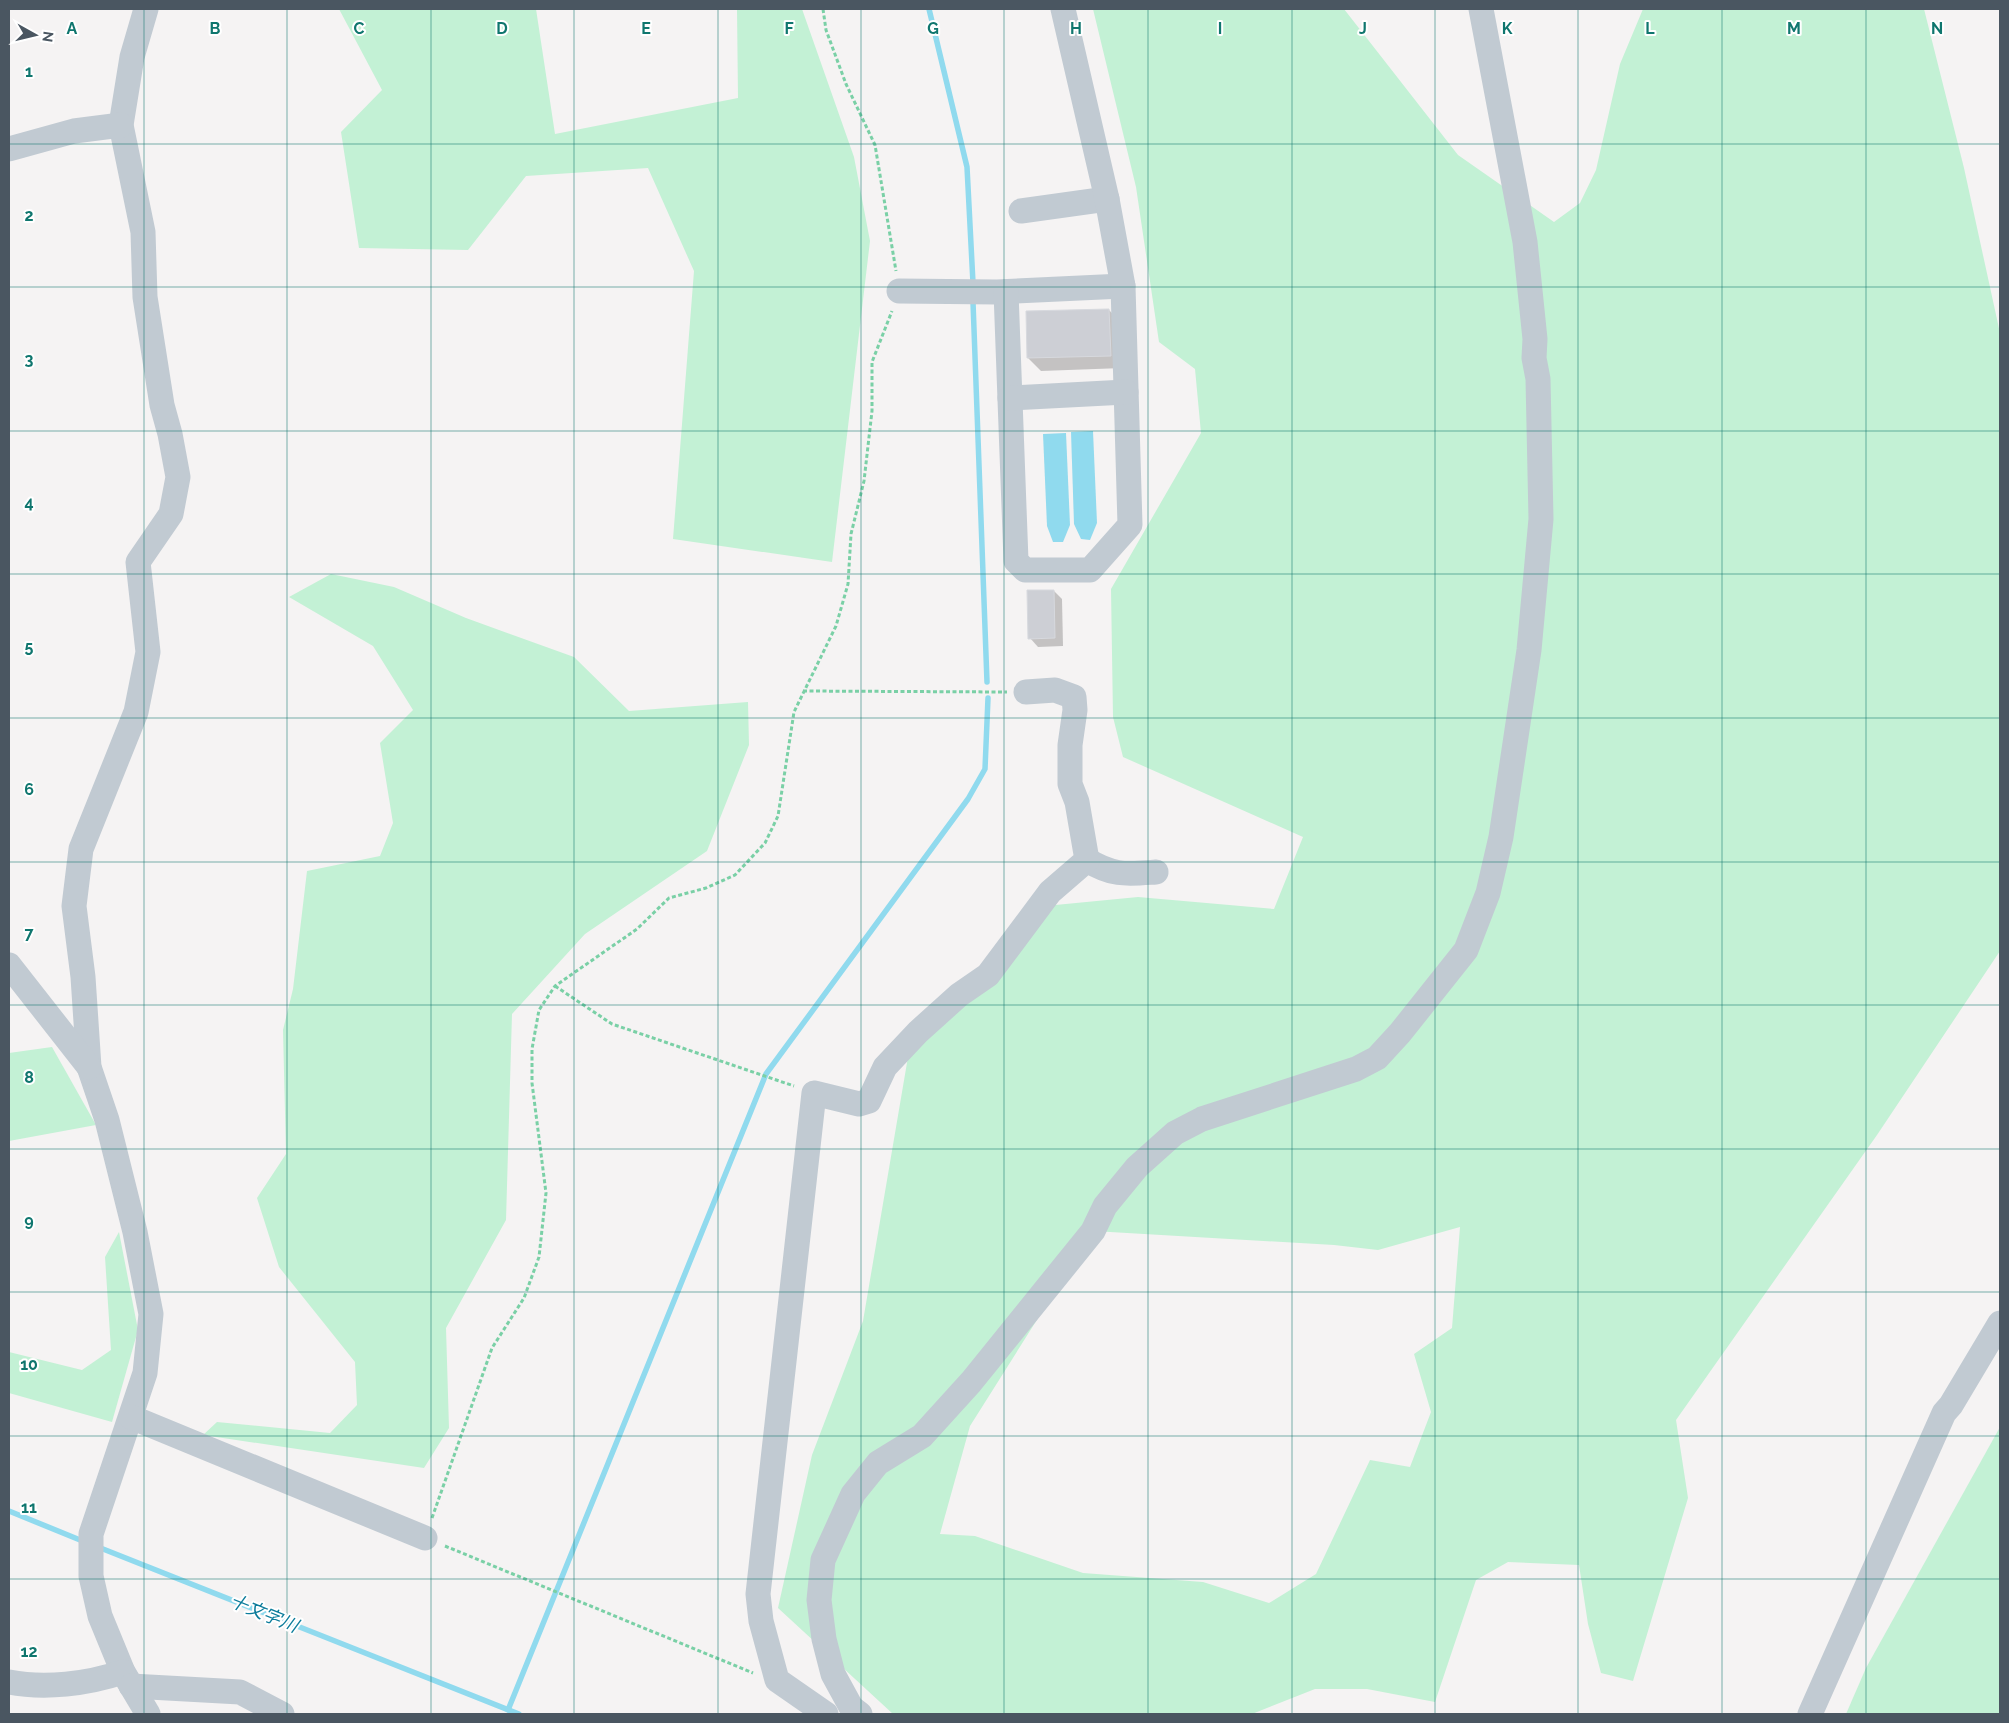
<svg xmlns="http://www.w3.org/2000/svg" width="2009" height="1723" font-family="Raleway,'Noto Sans JP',sans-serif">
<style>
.green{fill:#c3f1d5;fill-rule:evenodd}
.water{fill:#90daee}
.shadow{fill:#0003}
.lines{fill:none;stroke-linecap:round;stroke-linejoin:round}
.stream{stroke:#90daee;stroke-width:5.5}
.building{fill:#cdcfd5;stroke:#d7d9de}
.path{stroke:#7ad0a6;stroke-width:3;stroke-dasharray:4 2.5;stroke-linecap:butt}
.minor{stroke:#c1cad2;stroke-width:25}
.grid{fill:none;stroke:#0f766e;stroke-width:1;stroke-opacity:0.55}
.labels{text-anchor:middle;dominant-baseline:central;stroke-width:4;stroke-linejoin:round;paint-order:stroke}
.water-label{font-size:18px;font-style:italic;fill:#0c7c9b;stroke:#fff}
.grid-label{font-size:16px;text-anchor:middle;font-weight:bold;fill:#0f766e;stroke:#fff;stroke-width:4;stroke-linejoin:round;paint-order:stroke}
</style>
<rect width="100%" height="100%" fill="#f5f3f3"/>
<!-- green -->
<g class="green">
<polygon points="339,9 536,9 555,134 738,98 737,9 802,9 854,157 870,241 832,562 673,539 694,271 648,168 526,176 468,250 359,248 341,132 382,90"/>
<path d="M1093 9H1344L1458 155 1554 222 1580 203 1596 170 1620 64 1643 9H1924L1964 168 2000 333V951L1877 1135 1676 1420 1688 1498 1633 1681 1601 1673 1588 1624 1579 1565 1508 1562 1476 1580 1435 1702 1367 1689H1315L1252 1714H893L778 1608 812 1455 863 1321 909 1051 1045 906 1138 897 1274 909 1303 837 1123 757 1113 717 1111 589 1201 433 1195 369 1159 342 1136 187ZM1460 1227 1452 1328 1414 1354 1431 1412 1410 1467 1370 1460 1316 1574 1269 1603 1203 1582 1083 1573 975 1536 940 1534 970 1426 1093 1231 1334 1245 1378 1250Z"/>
<polygon points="331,574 394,587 466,618 574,657 629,711 748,702 749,745 707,851 585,934 512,1014 506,1220 446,1328 449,1428 424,1468 203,1435 217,1422 330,1433 357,1405 355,1362 279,1267 257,1198 286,1154 283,1030 293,989 307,871 380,856 393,823 380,743 413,710 373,646 289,597"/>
<polygon points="52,1047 96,1125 9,1141 9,1053"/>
<polygon points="119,1232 138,1330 112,1422 9,1393 9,1352 82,1370 111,1350 105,1257"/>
<polygon points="2000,1427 2000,1714 1846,1714 1866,1668"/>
</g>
<!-- water -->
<g class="water">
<polygon points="1093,431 1097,523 1090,540 1081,539 1074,524 1071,432"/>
<polygon points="1066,433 1070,525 1063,542 1053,542 1047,526 1043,434"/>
</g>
<!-- shadow -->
<g class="shadow">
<polygon points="1109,310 1121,323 1123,368 1041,371 1028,358"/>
<polygon points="1054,591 1062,599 1063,646 1038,647 1030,638"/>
</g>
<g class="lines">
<!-- stream -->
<g class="stream">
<polyline points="929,9 967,167 973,283"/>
<polyline points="973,302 987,682"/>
<polyline points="9,1511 85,1542"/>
<polyline points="98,1547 519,1714"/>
<polyline points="508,1710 766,1074 968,799 985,769 988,698"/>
</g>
</g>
<!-- building -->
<g class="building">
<polygon points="1109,309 1111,356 1027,358 1026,311"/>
<polygon points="1027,590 1054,590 1055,638 1028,639"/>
</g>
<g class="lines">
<!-- path -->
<g class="path">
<polyline points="823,9 826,30 846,84 875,145 896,271"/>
<polyline points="803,691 1007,692"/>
<polyline points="555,986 612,1024 794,1086"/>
<polyline points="432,1518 492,1348 524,1298 539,1257 546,1193 532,1083 532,1049 539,1010 555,986 637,929 669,898 706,888 735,875 765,843 778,816 794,712 836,626 848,584 851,534 864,481 872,411 872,362 892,311"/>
<polyline points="445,1546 753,1673"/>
</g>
<!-- minor -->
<g class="minor">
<polyline points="146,9 132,57 121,125 143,232 145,297 162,405 170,434 178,477 171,514 138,562 148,652 136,712 81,849 74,906 83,977 89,1067 107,1120 135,1232 151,1314 145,1373 91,1534 91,1576 100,1616 123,1672 148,1714"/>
<polyline points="9,149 74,131 121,125"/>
<polyline points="1021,211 1107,199"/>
<polyline points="899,291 997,292 1123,286"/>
<polyline points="1006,292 1016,561 1025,570 1090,570 1130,525 1123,286 1107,199 1063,9"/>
<polyline points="1010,398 1126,392"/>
<path d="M1087 860C1113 876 1126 874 1156 872"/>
<polyline points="9,965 89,1067"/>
<polyline points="131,1417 425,1538"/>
<path d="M9 1682C45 1689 87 1684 123 1672"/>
<polyline points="131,1686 240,1692 282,1714"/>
<polyline points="826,1714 777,1680 761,1621 758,1594 814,1093 859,1104 869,1101 885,1067 918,1032 959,995 988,975 1050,892 1087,860 1077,802 1070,784 1070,745 1075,710 1074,697 1055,690 1026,692"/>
<polyline points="860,1714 851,1707 833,1674 824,1639 819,1600 823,1560 853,1494 878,1463 922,1436 971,1382 1093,1231 1105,1206 1137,1167 1175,1133 1202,1119 1356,1069 1377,1058 1400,1033 1466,950 1488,893 1501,837 1529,650 1541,519 1538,379 1534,358 1535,339 1525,242 1481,9"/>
<polyline points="1810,1714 1944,1413 1951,1405 2000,1323"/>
</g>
</g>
<!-- grid -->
<path class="grid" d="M144 9V1714M287 9V1714M431 9V1714M574 9V1714M718 9V1714M861 9V1714M1004 9V1714M1148 9V1714M1292 9V1714M1435 9V1714M1578 9V1714M1722 9V1714M1866 9V1714M9 144H2000M9 287H2000M9 431H2000M9 574H2000M9 718H2000M9 862H2000M9 1005H2000M9 1149H2000M9 1292H2000M9 1436H2000M9 1579H2000"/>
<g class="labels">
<!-- water labels -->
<g class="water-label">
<text transform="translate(264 1613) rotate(22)">十文字川</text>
</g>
</g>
<g class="grid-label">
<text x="72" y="34">A</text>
<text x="215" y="34">B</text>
<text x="359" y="34">C</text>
<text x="502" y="34">D</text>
<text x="646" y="34">E</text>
<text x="789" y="34">F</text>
<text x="933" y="34">G</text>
<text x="1076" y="34">H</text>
<text x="1220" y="34">I</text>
<text x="1363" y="34">J</text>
<text x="1507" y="34">K</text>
<text x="1650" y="34">L</text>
<text x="1794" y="34">M</text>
<text x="1937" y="34">N</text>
<text x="29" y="77">1</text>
<text x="29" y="221">2</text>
<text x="29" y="365">3</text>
<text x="29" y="508">4</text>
<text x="29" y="652">5</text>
<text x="29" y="795">6</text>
<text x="29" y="939">7</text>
<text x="29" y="1083">8</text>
<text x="29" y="1226">9</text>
<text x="29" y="1370">10</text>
<text x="29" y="1513">11</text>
<text x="29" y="1657">12</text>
</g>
<!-- border -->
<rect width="2009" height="1723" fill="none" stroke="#4a5661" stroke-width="20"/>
<!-- north arrow -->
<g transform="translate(35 35) rotate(98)" stroke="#ffffff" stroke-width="4" paint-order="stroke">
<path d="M0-4L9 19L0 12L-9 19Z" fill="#4a5661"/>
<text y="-8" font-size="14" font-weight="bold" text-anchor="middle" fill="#4a5661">N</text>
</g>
</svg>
